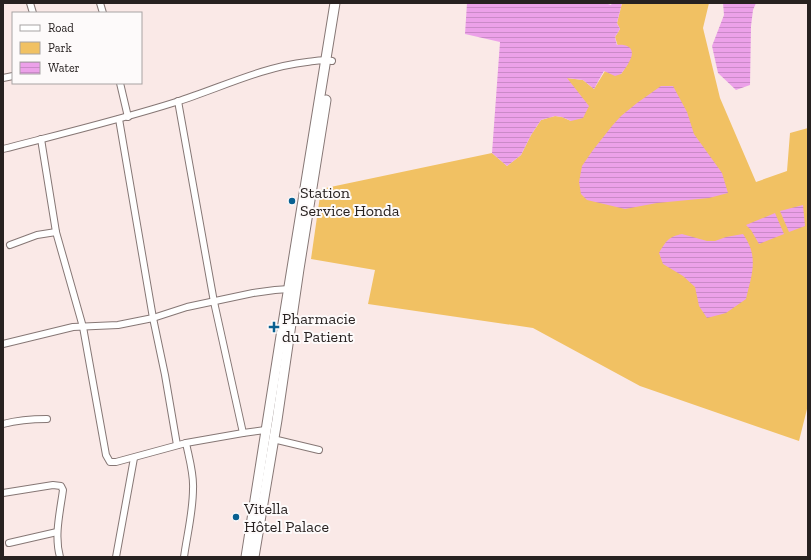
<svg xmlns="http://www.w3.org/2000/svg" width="811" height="560" font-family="'Zilla Slab',serif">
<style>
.green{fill:#f1c163}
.water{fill:url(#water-rules)}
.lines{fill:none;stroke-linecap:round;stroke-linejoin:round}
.street-casing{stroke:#867775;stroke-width:8}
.secondary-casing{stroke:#867775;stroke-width:11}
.street{stroke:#fff;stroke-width:6}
.secondary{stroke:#fff;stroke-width:9}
.poi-dot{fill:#096091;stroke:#fdfafa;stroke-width:1.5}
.labels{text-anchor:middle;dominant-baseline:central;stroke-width:4;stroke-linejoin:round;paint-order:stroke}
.poi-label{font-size:16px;fill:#272120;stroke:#fdfafa;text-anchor:start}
</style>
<defs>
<pattern id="water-rules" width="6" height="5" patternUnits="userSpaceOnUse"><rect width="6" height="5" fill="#eca1e9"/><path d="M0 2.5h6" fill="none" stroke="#ca8ac8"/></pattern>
</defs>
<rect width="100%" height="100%" fill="#fae9e7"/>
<!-- green -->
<polygon class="green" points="622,3 709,3 703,28 720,98 756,182 787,171 790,133 808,128 808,405 799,441 640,386 533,328 368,304 375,270 311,259 321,189 492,153 507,166 521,155 531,135 541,120 555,116 562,117 571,121 567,78 583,80 594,89 605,71 609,73 621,74 625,68 615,37 620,29 617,23"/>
<!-- water -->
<g class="water">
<path d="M467 3H605L611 5 612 3H622L617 23 620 29 615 37 617 45C627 44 636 48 630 60 628 65 624 70 621 74L615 76 604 71 600 78 594 89 583 80 567 78 589 106 583 118 571 121 562 117 555 116 541 120 531 135 521 155 507 166 492 153 500 42 465 34Z"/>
<polygon points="723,3 756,3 753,10 751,26 750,85 736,90 718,73 712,46 724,15"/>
<polygon points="661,86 673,86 687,112 694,134 722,173 728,193 709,198 657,203 625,209 587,200 581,194 579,182 582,166 593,150 612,126 621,116 637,103"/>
<polygon points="803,205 805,226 789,232 780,211"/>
<polygon points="775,213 784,234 759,244 751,230 746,225"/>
<path d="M682 234 707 241H715L726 237 743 234C747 240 751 247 752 254 755 269 749 285 746 299L726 313 707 318 699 306 695 287 683 276 663 264 659 253C666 241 668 237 682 234Z"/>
</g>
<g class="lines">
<defs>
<g id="street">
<polyline points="30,3 33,13"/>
<polyline points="100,3 103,13"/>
<polyline points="3,78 13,76"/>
<polyline points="120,83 128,117"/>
<polyline points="178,101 214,302 243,433"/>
<polyline points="119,119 153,318 165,375 177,445"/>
<polyline points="41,139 56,232 83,327 106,455 110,462 116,462 186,443 243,433 265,430"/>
<path d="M3 149C61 134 119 120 176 102 220 88 262 67 307 62 315 61 324 59 332 61"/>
<polyline points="10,245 37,235 56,232"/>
<polyline points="3,344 73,327 118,325 153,318 187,307 253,293 275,290 289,289"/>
<path d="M3 424C18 420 32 419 47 419"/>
<polyline points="273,439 319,450"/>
<path d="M3 493 53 485 61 486 63 490C60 512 54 536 60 557"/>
<polyline points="9,543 57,532"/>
<polyline points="116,557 134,458"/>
<path d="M184 557C187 535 193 512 193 489 194 474 189 458 186 443"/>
</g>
<g id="secondary">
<path d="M246 557C274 372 306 188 335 3"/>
<polyline points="254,557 277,420 299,269 326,100"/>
</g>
</defs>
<!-- street casing -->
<use href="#street" class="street-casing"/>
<!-- secondary casing -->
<use href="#secondary" class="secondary-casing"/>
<!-- street -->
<use href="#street" class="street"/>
<!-- secondary -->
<use href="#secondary" class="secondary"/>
</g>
<!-- markers -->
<g class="poi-dot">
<circle cx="292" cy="201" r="4"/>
<path d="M272 321h4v4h4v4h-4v4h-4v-4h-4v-4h4z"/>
<circle cx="236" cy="517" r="4"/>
</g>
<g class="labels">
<!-- poi labels -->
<g class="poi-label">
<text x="300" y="192">Station<tspan x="300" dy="18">Service Honda</tspan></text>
<text x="282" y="318">Pharmacie<tspan x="282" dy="18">du Patient</tspan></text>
<text x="244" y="508">Vitella<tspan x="244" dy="18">Hôtel Palace</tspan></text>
</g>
</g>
<!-- border -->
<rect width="811" height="560" fill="none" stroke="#272120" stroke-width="8"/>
<!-- legend -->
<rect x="12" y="12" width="130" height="72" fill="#fdfafa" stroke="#a7a3a3"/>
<rect x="20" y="25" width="20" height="6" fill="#ffffff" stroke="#a7a3a3"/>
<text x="48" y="32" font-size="12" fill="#272120">Road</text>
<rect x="20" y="42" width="20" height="12" fill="#f1c163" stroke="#a7a3a3"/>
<text x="48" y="52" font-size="12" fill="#272120">Park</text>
<rect x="20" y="62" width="20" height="12" fill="url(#water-rules)" stroke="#a7a3a3"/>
<text x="48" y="72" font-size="12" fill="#272120">Water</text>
</svg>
